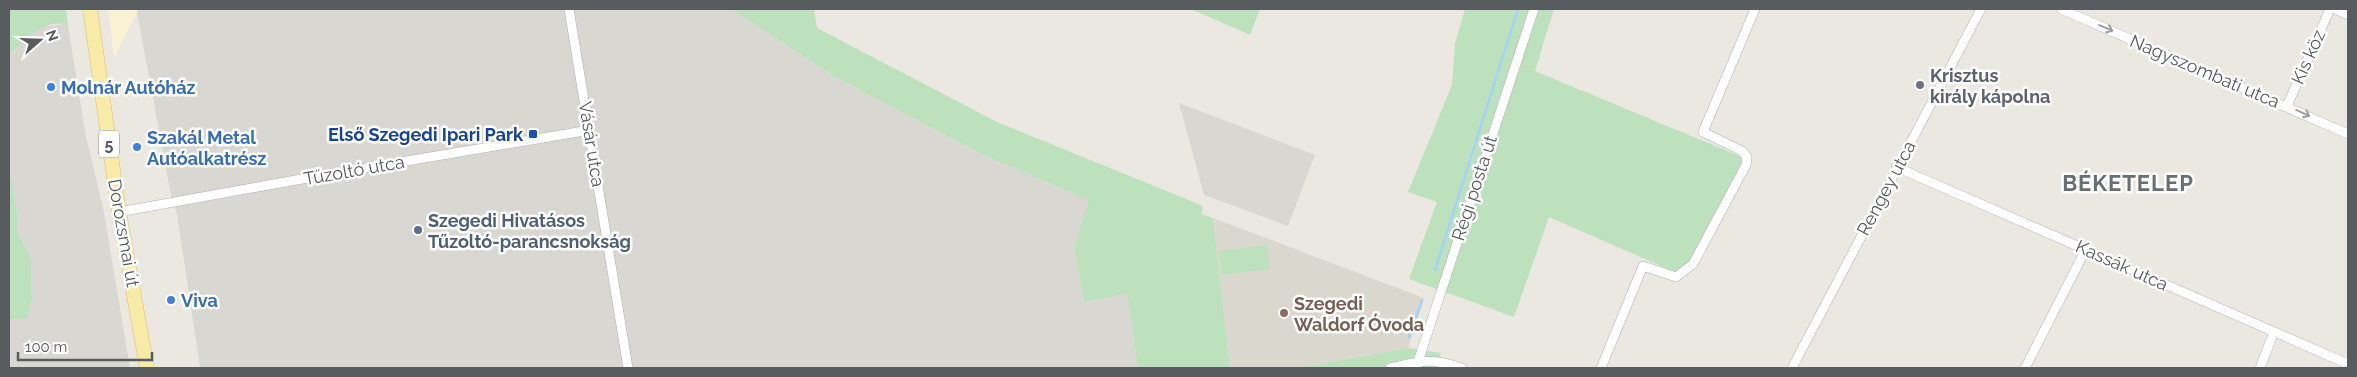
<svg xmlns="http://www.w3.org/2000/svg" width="2357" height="377" font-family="Raleway,sans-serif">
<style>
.commercial{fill:#faf1d5}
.industrial{fill:#d9d7d2}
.education{fill:#dad7ce}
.green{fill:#bee1bd}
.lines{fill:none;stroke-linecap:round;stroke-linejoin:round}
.stream{stroke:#a2d3f8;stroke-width:2.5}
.street-casing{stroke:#b0b2b7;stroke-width:10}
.primary-casing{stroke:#e5be5e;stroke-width:15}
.street{stroke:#fff;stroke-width:9}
.primary{stroke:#f8eaa7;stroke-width:14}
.oneway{stroke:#9b9d9f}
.worship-dot{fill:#6b7280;stroke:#fff;stroke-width:2}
.shop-dot{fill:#3f7fe0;stroke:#fff;stroke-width:2}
.transit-dot{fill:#1a4fb4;stroke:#fff;stroke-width:2}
.service-dot{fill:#5c6f8a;stroke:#fff;stroke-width:2}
.education-dot{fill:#8d6e63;stroke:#fff;stroke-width:2}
.labels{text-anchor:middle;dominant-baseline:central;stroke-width:5;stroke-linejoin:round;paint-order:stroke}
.shield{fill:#fff;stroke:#8a8d8f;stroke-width:1}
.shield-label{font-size:16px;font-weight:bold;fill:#585c5f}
.street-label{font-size:18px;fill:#585c5f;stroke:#fff}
.worship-label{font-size:18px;font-weight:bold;fill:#5b616d;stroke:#fff;text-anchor:start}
.shop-label{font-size:18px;font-weight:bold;fill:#366cbe;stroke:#fff;text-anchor:start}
.transit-label{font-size:18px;font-weight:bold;fill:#164399;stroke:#fff;text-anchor:end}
.service-label{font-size:18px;font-weight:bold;fill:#4e5e75;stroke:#fff;text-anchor:start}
.education-label{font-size:18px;font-weight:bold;fill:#785e54;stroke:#fff;text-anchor:start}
.district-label{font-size:22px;font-weight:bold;letter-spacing:1px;fill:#696e71;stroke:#fff}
</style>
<rect width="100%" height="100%" fill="#eae8e0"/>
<!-- commercial -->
<polygon class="commercial" points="108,9 139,9 114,58"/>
<!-- industrial -->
<g class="industrial">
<polygon points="139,9 731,9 835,77 985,156 1090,200 1074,248 1084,302 1127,294 1138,368 200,368 177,214 171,195 137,12"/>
<polygon points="64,24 68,25 85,132 103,208 130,368 9,368 9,320 27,319 32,299 31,259 17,231 17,212 10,174 9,55 29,35 42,27"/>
<polygon points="1179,103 1315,155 1288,226 1204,195"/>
</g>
<!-- education -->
<polygon class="education" points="1213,218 1424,298 1408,348 1296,368 1230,368"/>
<!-- green -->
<g class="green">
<path d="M9 9H66L68 25C45 17 23 41 9 55Z"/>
<polygon points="731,9 814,9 817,28 997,122 1201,205 1203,208 1201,214 1213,218 1230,368 1138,368 1127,294 1084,302 1074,248 1089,200 985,156 835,77"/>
<polygon points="1191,9 1260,9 1250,35"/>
<polygon points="1465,9 1554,9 1535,71 1744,158 1692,261 1677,273 1549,217 1514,317 1409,279 1437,202 1408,192 1452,85 1455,44"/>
<polygon points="9,140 10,174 17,212 17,231 31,259 32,299 27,319 9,320"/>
<polygon points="1267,245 1270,269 1222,275 1219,251"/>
<polygon points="1408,348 1441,353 1435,368 1296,368"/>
</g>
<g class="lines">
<!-- stream -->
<g class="stream">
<polyline points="1435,270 1518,9"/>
<polyline points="1409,337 1422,301"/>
</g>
<defs>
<g id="street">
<polyline points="569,9 628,368"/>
<polyline points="2061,9 2348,134"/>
<polyline points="2335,9 2348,15"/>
<polyline points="2287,106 2330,9"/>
<polyline points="1896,167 2348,364"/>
<polyline points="119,212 324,175 590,130"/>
<path d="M1390 368C1421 361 1430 357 1462 368"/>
<polyline points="1416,368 1534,9"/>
<polyline points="1601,368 1643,266 1676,277 1693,264 1746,165 1747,157 1742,151 1703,132 1755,9"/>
<polyline points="1792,368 1981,9"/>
<polyline points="2025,368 2086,249"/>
<polyline points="2260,368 2274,332"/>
</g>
<polyline id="primary" points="90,9 119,212 147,368"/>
</defs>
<!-- street casing -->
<use href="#street" class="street-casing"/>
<!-- primary casing -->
<use href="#primary" class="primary-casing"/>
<!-- street -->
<use href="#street" class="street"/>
<!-- primary -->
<use href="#primary" class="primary"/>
</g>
<!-- one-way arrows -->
<defs><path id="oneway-shaft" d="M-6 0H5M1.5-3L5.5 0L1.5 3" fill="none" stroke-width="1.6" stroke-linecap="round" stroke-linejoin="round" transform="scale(1.25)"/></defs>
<g class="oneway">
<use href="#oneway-shaft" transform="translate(2106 28) rotate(23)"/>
<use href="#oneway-shaft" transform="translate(2303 113) rotate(24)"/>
</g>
<!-- markers -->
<circle class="worship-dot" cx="1920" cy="85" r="5"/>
<g class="shop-dot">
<circle cx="51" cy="87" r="5"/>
<circle cx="137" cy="147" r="5"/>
<circle cx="171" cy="300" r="5"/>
</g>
<rect class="transit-dot" x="528" y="129" width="10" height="10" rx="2.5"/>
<circle class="service-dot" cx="418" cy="230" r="5"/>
<circle class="education-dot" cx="1284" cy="313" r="5"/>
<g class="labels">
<!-- shield labels -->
<rect class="shield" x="99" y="130.5" width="20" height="27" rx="4"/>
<g class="shield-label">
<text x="109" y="144">5</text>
</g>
<!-- street labels -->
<g class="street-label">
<text transform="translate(2308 57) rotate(-66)">Kis köz</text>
<text transform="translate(2205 71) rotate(23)">Nagyszombati utca</text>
<text transform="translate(592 144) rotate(81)">Vásár utca</text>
<text transform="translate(354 170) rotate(-10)">Tűzoltó utca</text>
<text transform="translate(1474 188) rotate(-72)">Régi posta út</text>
<text transform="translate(1886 188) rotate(-62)">Rengey utca</text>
<text transform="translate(124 233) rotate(80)">Dorozsmai út</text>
<text transform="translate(2122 265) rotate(24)">Kassák utca</text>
</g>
<!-- worship labels -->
<g class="worship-label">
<text x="1930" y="75">Krisztus<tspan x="1930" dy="21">király kápolna</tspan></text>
</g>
<!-- shop labels -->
<g class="shop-label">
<text x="61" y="87">Molnár Autóház</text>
<text x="147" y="137">Szakál Metal<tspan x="147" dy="21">Autóalkatrész</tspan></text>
<text x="181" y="300">Viva</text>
</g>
<!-- transit labels -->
<g class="transit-label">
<text x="523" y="134">Első Szegedi Ipari Park</text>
</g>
<!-- service labels -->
<g class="service-label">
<text x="428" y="220">Szegedi Hivatásos<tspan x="428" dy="21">Tűzoltó-parancsnokság</tspan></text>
</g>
<!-- education labels -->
<g class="education-label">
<text x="1294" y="303">Szegedi<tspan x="1294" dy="21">Waldorf Óvoda</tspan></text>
</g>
<!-- district labels -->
<g class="district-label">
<text x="2128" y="183">BÉKETELEP</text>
</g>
</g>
<!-- border -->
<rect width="2357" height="377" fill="none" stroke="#585c5f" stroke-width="20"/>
<!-- north arrow -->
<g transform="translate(40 40) rotate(70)" stroke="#ffffff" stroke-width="4" paint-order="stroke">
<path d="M0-4L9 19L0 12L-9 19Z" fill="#585c5f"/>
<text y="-8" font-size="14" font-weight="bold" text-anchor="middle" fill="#585c5f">N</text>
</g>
<!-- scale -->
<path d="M18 352v8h134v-8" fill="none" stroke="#585c5f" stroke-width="2.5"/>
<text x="25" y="352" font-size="15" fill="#585c5f" stroke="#ffffff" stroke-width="4" paint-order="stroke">100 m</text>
</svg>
